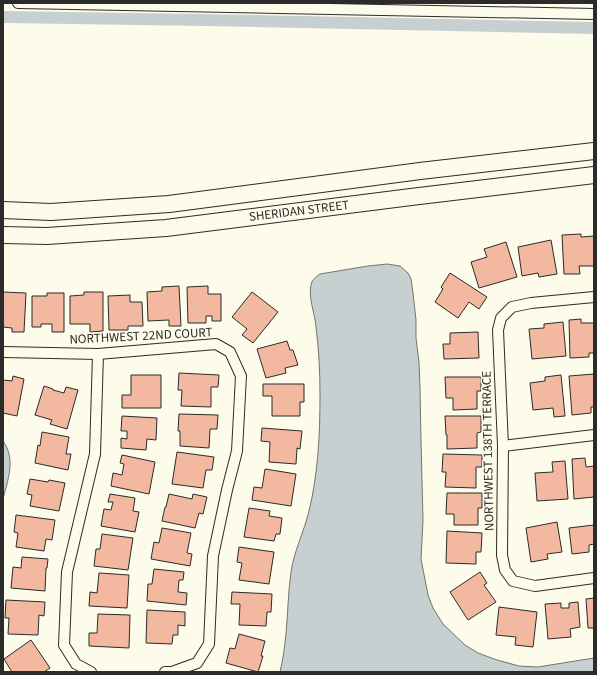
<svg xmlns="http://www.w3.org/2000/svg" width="597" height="675" font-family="'Source Sans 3',sans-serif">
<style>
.water{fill:#c7d0d0;stroke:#74746e}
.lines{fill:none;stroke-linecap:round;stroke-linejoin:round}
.canal{stroke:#c7d0d0;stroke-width:12}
.building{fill:#f2b8a0;stroke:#2b2b2b}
.street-casing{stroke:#2b2b2b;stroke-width:12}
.primary-casing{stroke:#2b2b2b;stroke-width:18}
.street{stroke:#fdfbea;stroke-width:10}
.primary{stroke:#fdfbea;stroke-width:16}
.labels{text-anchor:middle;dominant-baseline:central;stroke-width:3;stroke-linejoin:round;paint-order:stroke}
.street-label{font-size:13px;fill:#2b2b2b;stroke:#fdfbea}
</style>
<rect width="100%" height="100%" fill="#fdfbea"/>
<!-- water -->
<g class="water">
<path d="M387 264 400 266 408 273 411 279 413 293 416 320V338L419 362 420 389 421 440 423 520 421 559 428 595 433 608 443 624 465 645 478 653 497 660 519 666 538 667 594 658V672H280C283 659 285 646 286 633 288 613 288 593 291 572 294 551 304 532 309 511 318 474 320 435 320 396 320 373 319 350 316 327 315 313 308 298 311 285 312 279 316 277 320 274L368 266Z"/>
<path d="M3 441C16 459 8 479 3 499Z"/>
</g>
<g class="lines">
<!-- canal -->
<polyline class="canal" points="3,17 203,20 594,28"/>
</g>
<!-- building -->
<g class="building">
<polygon points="581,234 581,237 594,236 594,266 579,266 580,274 564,274 562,235"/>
<polygon points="551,240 557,274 539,277 538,273 522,276 518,247"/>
<polygon points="506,242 517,277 479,288 471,262 487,257 484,249"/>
<polygon points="450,273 487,297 479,309 469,302 458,318 435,302 443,289 441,287"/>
<polygon points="179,286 181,326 169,326 169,320 148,321 147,292 162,291 162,287"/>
<polygon points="208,286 208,294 221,294 221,321 212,321 212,316 206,316 206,323 188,323 187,287"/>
<polygon points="3,292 26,293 24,332 12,332 12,328 3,327"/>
<polygon points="84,292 103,292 103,331 90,332 90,324 70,324 70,296 84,295"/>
<polygon points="252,292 278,312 253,343 242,335 247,329 232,317"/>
<polygon points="47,293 64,293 64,332 52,332 52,324 41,324 41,327 32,327 32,296 47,296"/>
<polygon points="130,295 130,302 142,302 143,326 128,326 128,330 109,330 108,296"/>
<polygon points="581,319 581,323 594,323 594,353 589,353 589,357 570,358 569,320"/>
<polygon points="563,322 566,356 532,359 529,329 544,328 544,324"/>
<polygon points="478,332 479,358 444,359 443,344 450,344 450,333"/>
<polygon points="287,341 290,350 293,350 298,365 285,368 286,373 266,378 257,349"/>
<polygon points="179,373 219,375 218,387 211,387 211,407 181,406 182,390 178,390"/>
<polygon points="594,374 594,407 591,407 591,413 572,415 569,376"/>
<polygon points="131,375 161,375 161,408 122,408 122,395 131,395"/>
<polygon points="561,375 565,416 554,417 553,408 533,410 530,383 545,381 545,377"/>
<polygon points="13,376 24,379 17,416 3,413 3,380 12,381"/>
<polygon points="445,377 481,377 481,391 477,391 477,409 453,410 453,398 446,398"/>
<polygon points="263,384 304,384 304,402 300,402 300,416 272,416 272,396 263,396"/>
<polygon points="44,386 53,389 53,390 64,393 66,387 78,390 67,429 50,424 52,420 35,415"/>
<polygon points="179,414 218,415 217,429 210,429 209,448 180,446 180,431 178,431"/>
<polygon points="122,416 157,418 156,440 147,439 146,450 121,448 121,438 127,439 127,431 121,431"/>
<polygon points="445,416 481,416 481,432 477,433 477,448 447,449 447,435 446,435"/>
<polygon points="262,428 302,431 300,449 297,448 296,464 269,462 270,442 261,441"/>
<polygon points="42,432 69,437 66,454 71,454 68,470 35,463 38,445 40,446"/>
<polygon points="177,452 214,457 212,470 206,470 203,488 172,484"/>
<polygon points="443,454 482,455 482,467 476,467 476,488 445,487 446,472 442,472"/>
<polygon points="122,455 155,462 149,494 111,486 113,473 122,475 124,464 120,463"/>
<polygon points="585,458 586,467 594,466 594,497 574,499 572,459"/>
<polygon points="565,461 568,499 537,501 535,473 553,472 552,462"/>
<polygon points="265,469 296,474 291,506 252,500 254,487 262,488"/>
<polygon points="30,479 48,482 49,480 65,483 59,511 30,506 32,495 27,494"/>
<polygon points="447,493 482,493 482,508 478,508 478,525 454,525 454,514 446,514"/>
<polygon points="110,494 135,498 133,511 139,512 135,532 101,526 104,509 111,510 113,502 108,502"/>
<polygon points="169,494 192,499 193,494 207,497 203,514 199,513 195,528 162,521 165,507 166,507"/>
<polygon points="249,508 270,511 269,516 282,518 280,534 276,534 274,541 244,537"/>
<polygon points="16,515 55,520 52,540 46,539 44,551 16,547 18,533 14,532"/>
<polygon points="557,522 562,552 547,554 548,559 531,562 526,528"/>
<polygon points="594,525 594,544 589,545 589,552 572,554 569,528"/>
<polygon points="162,528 191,533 187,553 192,554 190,566 151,559 154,542 159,543"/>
<polygon points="447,531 482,533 481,552 476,552 476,564 446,563"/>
<polygon points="102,534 133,538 128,570 94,566 96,549 100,549"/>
<polygon points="239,547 274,552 269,584 239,580 242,563 237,562"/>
<polygon points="22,557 48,559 47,568 46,568 45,591 11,588 13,567 21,568"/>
<polygon points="154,569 184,572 183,580 179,580 178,592 187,593 186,605 147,601 148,584 152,584"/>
<polygon points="480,572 487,583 484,585 496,602 468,620 450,592"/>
<polygon points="99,573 129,575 127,608 89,606 90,592 97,593"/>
<polygon points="232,592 272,594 271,612 267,612 266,626 239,625 240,604 231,604"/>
<polygon points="594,598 594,628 588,628 586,599"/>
<polygon points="6,600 45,602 44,616 39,615 38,635 8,634 9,618 5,618"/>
<polygon points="578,602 580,627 570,629 571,637 548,639 545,604 561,603 561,608 569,608 569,603"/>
<polygon points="499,607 537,612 533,647 515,645 516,637 496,635"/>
<polygon points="147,610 185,612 185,626 178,625 178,635 173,635 172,644 146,643"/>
<polygon points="98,614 130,615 129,648 89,646 89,633 97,633"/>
<polygon points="239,634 265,641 261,656 263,656 258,672 226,663 230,648 235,649"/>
<polygon points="31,640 50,668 44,672 12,672 4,659"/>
</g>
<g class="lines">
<defs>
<g id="street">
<polyline points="18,3 594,14"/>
<polyline points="594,297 531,303 512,307 501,318 498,330 503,446 502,555 505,570 513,581 535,586 594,578"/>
<polyline points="3,352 98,354 216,344 230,352 241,376 237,451 227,490 213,556 209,644 197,663 172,672 165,672"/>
<polyline points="503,446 594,435"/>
<polyline points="91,672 76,664 64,645 67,572 95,454 98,354"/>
</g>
<g id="primary">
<polyline points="3,210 51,212 169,204 420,171 594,151"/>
<polyline points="3,235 47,236 166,228 411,197 594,175"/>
</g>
</defs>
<!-- street casing -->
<use href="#street" class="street-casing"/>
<!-- primary casing -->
<use href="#primary" class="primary-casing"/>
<!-- street -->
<use href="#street" class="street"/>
<!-- primary -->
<use href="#primary" class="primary"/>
</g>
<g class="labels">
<!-- street labels -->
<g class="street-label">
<text transform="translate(299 211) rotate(-7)">SHERIDAN STREET</text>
<text transform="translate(141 336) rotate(-3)">NORTHWEST 22ND COURT</text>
<text transform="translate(488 451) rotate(-91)">NORTHWEST 138TH TERRACE</text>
</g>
</g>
<!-- border -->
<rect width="597" height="675" fill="none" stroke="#2b2b2b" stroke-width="8"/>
</svg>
